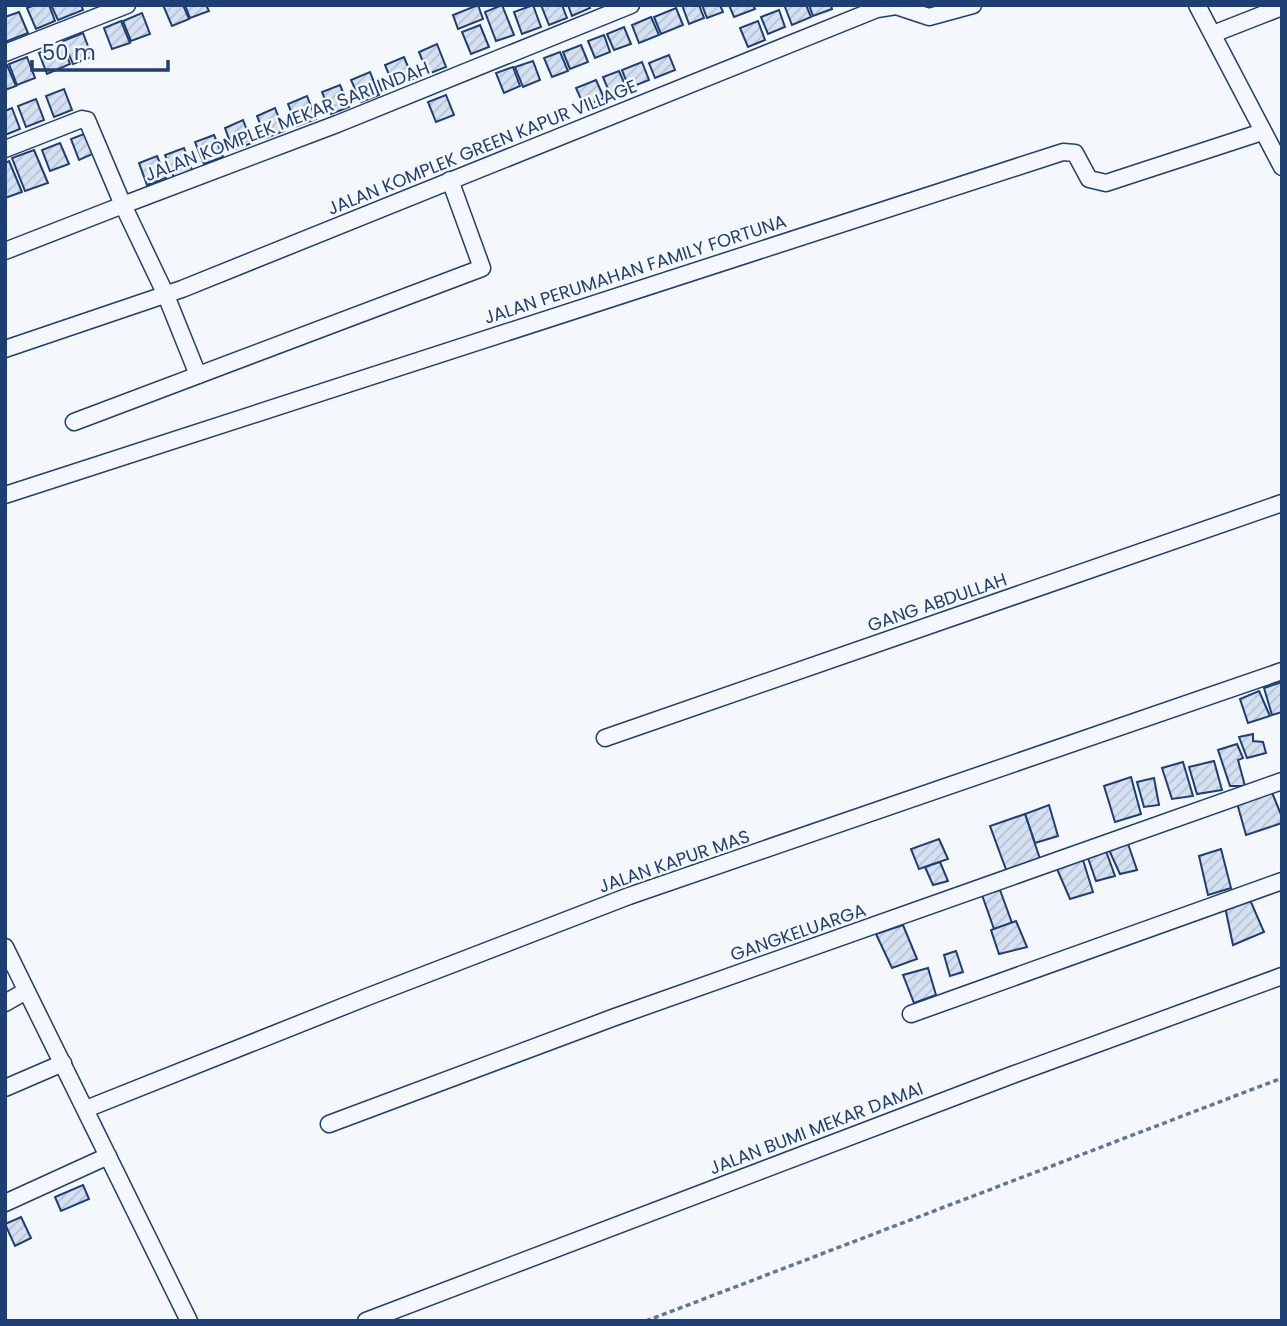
<svg xmlns="http://www.w3.org/2000/svg" width="1287" height="1326" font-family="Poppins,sans-serif">
<style>
.building{fill:url(#building-hatch);stroke:#1d3f73;stroke-width:2}
.lines{fill:none;stroke-linecap:round;stroke-linejoin:round}
.street-casing{stroke:#1d3f73;stroke-width:19}
.path{stroke:#5e769c;stroke-width:3.5;stroke-dasharray:5 3.5;stroke-linecap:butt}
.street{stroke:#f4f7fb;stroke-width:16}
.labels{text-anchor:middle;dominant-baseline:central;stroke-width:5;stroke-linejoin:round;paint-order:stroke}
.street-label{font-size:18px;fill:#1d3f73;stroke:#f4f7fb}
</style>
<defs>
<pattern id="building-hatch" width="6" height="6" patternUnits="userSpaceOnUse" patternTransform="scale(1.75)"><rect width="6" height="6" fill="#d5e0f0"/><path d="M-1 1l2-2M0 6l6-6M5 7l2-2" fill="none" stroke="#b6c1d1"/></pattern>
</defs>
<rect width="100%" height="100%" fill="#f4f7fb"/>
<!-- building -->
<g class="building">
<polygon points="35,5 49,5 55,21 36,29 27,8"/>
<polygon points="51,5 81,5 83,10 58,20"/>
<polygon points="163,5 183,5 189,19 172,26"/>
<polygon points="185,5 206,5 209,11 190,18"/>
<polygon points="478,5 483,19 458,29 453,15"/>
<polygon points="502,5 514,35 496,41 485,12"/>
<polygon points="533,5 541,27 522,34 514,12"/>
<polygon points="541,5 562,5 567,18 549,25"/>
<polygon points="568,5 589,5 590,8 572,16"/>
<polygon points="682,5 699,5 704,18 689,24"/>
<polygon points="702,5 720,5 723,12 707,18"/>
<polygon points="729,5 753,5 755,9 734,17"/>
<polygon points="788,5 806,5 811,17 792,25 785,7"/>
<polygon points="809,5 831,5 832,9 813,16"/>
<polygon points="676,8 683,25 661,34 654,17"/>
<polygon points="779,10 785,27 768,34 761,17"/>
<polygon points="19,12 28,33 5,42 5,17"/>
<polygon points="142,13 150,34 131,41 123,21"/>
<polygon points="651,17 659,35 639,43 632,25"/>
<polygon points="121,21 130,43 112,49 104,28"/>
<polygon points="758,21 765,40 748,47 740,28"/>
<polygon points="480,25 489,47 471,54 462,32"/>
<polygon points="624,27 631,44 614,50 607,34"/>
<polygon points="83,33 92,57 73,64 63,41"/>
<polygon points="604,35 610,52 595,58 588,41"/>
<polygon points="62,44 70,64 47,74 39,53"/>
<polygon points="437,44 446,67 428,74 419,52"/>
<polygon points="581,45 588,62 570,69 563,52"/>
<polygon points="560,52 568,71 552,77 544,58"/>
<polygon points="669,55 675,70 655,78 649,63"/>
<polygon points="27,57 35,78 17,85 9,64"/>
<polygon points="404,57 413,79 394,87 385,65"/>
<polygon points="533,61 540,80 523,87 515,67"/>
<polygon points="642,62 649,80 629,88 622,70"/>
<polygon points="5,65 7,65 16,86 5,90"/>
<polygon points="513,67 520,86 504,93 496,73"/>
<polygon points="619,71 626,87 610,94 603,77"/>
<polygon points="370,72 379,95 361,102 351,80"/>
<polygon points="596,80 604,98 584,106 576,88"/>
<polygon points="340,85 349,107 331,114 322,92"/>
<polygon points="64,89 72,110 54,117 46,96"/>
<polygon points="446,95 454,115 436,122 428,102"/>
<polygon points="307,96 316,119 297,126 288,104"/>
<polygon points="36,99 44,120 26,127 18,106"/>
<polygon points="12,108 20,129 5,135 5,111"/>
<polygon points="275,108 284,131 266,138 257,116"/>
<polygon points="243,120 252,143 233,150 225,128"/>
<polygon points="89,132 97,152 79,160 71,139"/>
<polygon points="214,135 223,157 204,164 195,142"/>
<polygon points="60,143 69,164 50,171 42,150"/>
<polygon points="184,148 192,170 174,178 165,155"/>
<polygon points="34,150 48,183 25,191 12,158"/>
<polygon points="157,156 166,178 147,185 139,163"/>
<polygon points="9,161 22,192 5,198 5,163"/>
<polygon points="1282,682 1282,712 1272,715 1264,688"/>
<polygon points="1259,691 1270,716 1248,723 1240,699"/>
<polygon points="1253,734 1253,741 1263,742 1266,753 1247,758 1239,737"/>
<polygon points="1237,744 1243,758 1238,760 1245,786 1230,786 1218,750"/>
<polygon points="1214,761 1222,790 1197,794 1189,767"/>
<polygon points="1183,762 1193,796 1172,799 1162,768"/>
<polygon points="1131,777 1141,814 1115,822 1104,786"/>
<polygon points="1154,778 1159,805 1144,807 1137,782"/>
<polygon points="1271,790 1282,817 1282,823 1246,835 1237,803"/>
<polygon points="1049,805 1058,836 1035,843 1025,814"/>
<polygon points="1025,814 1041,862 1008,875 990,826"/>
<polygon points="939,839 948,859 919,869 911,849"/>
<polygon points="1127,841 1137,870 1120,874 1109,850"/>
<polygon points="1221,849 1231,888 1208,895 1199,856"/>
<polygon points="1106,851 1115,876 1096,881 1088,858"/>
<polygon points="1082,857 1093,892 1070,899 1057,869"/>
<polygon points="940,862 948,881 933,885 925,867"/>
<polygon points="1000,890 1012,923 994,929 982,895"/>
<polygon points="1247,893 1264,932 1233,945 1224,902"/>
<polygon points="1016,921 1027,947 999,954 991,930"/>
<polygon points="903,925 917,959 892,968 876,934"/>
<polygon points="956,951 963,972 950,976 944,955"/>
<polygon points="928,968 936,995 914,1003 903,975"/>
<polygon points="83,1185 89,1199 61,1211 55,1197"/>
<polygon points="21,1217 31,1238 15,1246 5,1224"/>
</g>
<g class="lines">
<defs>
<g id="street">
<polyline points="1197,5 1282,167"/>
<polyline points="1213,34 1282,7"/>
<polyline points="5,53 127,5"/>
<polyline points="5,149 82,119 87,120 123,205 337,124 631,5"/>
<polyline points="5,251 123,205 165,293 198,375"/>
<polyline points="5,349 182,289 877,9 896,6 929,17 973,5"/>
<polyline points="74,422 482,268 450,180"/>
<polyline points="5,495 1063,152 1075,153 1089,179 1106,183 1262,132"/>
<polyline points="605,738 1282,503"/>
<polyline points="5,947 189,1321"/>
<polyline points="5,1003 26,991"/>
<polyline points="911,1014 1282,881"/>
<polyline points="5,1088 63,1063"/>
<polyline points="86,1109 367,997 629,896 1282,671"/>
<polyline points="329,1124 615,1017 1282,781"/>
<polyline points="5,1203 108,1156"/>
<polyline points="366,1321 1012,1075 1282,976"/>
</g>
</defs>
<!-- street casing -->
<use href="#street" class="street-casing"/>
<!-- path -->
<polyline class="path" points="646,1321 1282,1078"/>
<!-- street -->
<use href="#street" class="street"/>
</g>
<g class="labels">
<!-- street labels -->
<g class="street-label">
<text transform="translate(287 121) rotate(-21)">JALAN KOMPLEK MEKAR SARI INDAH</text>
<text transform="translate(482 147) rotate(-22)">JALAN KOMPLEK GREEN KAPUR VILLAGE</text>
<text transform="translate(635 269) rotate(-18)">JALAN PERUMAHAN FAMILY FORTUNA</text>
<text transform="translate(937 602) rotate(-19)">GANG ABDULLAH</text>
<text transform="translate(674 861) rotate(-19)">JALAN KAPUR MAS</text>
<text transform="translate(798 932) rotate(-19)">GANGKELUARGA</text>
<text transform="translate(816 1128) rotate(-21)">JALAN BUMI MEKAR DAMAI</text>
</g>
</g>
<!-- border -->
<rect width="1287" height="1326" fill="none" stroke="#1d3f73" stroke-width="14"/>
<!-- scale -->
<path d="M32 60v10h136v-10" fill="none" stroke="#1d3f73" stroke-width="3.5"/>
<text x="42" y="60" font-size="21" fill="#1d3f73" stroke="#f4f7fb" stroke-width="5" paint-order="stroke">50 m</text>
</svg>
